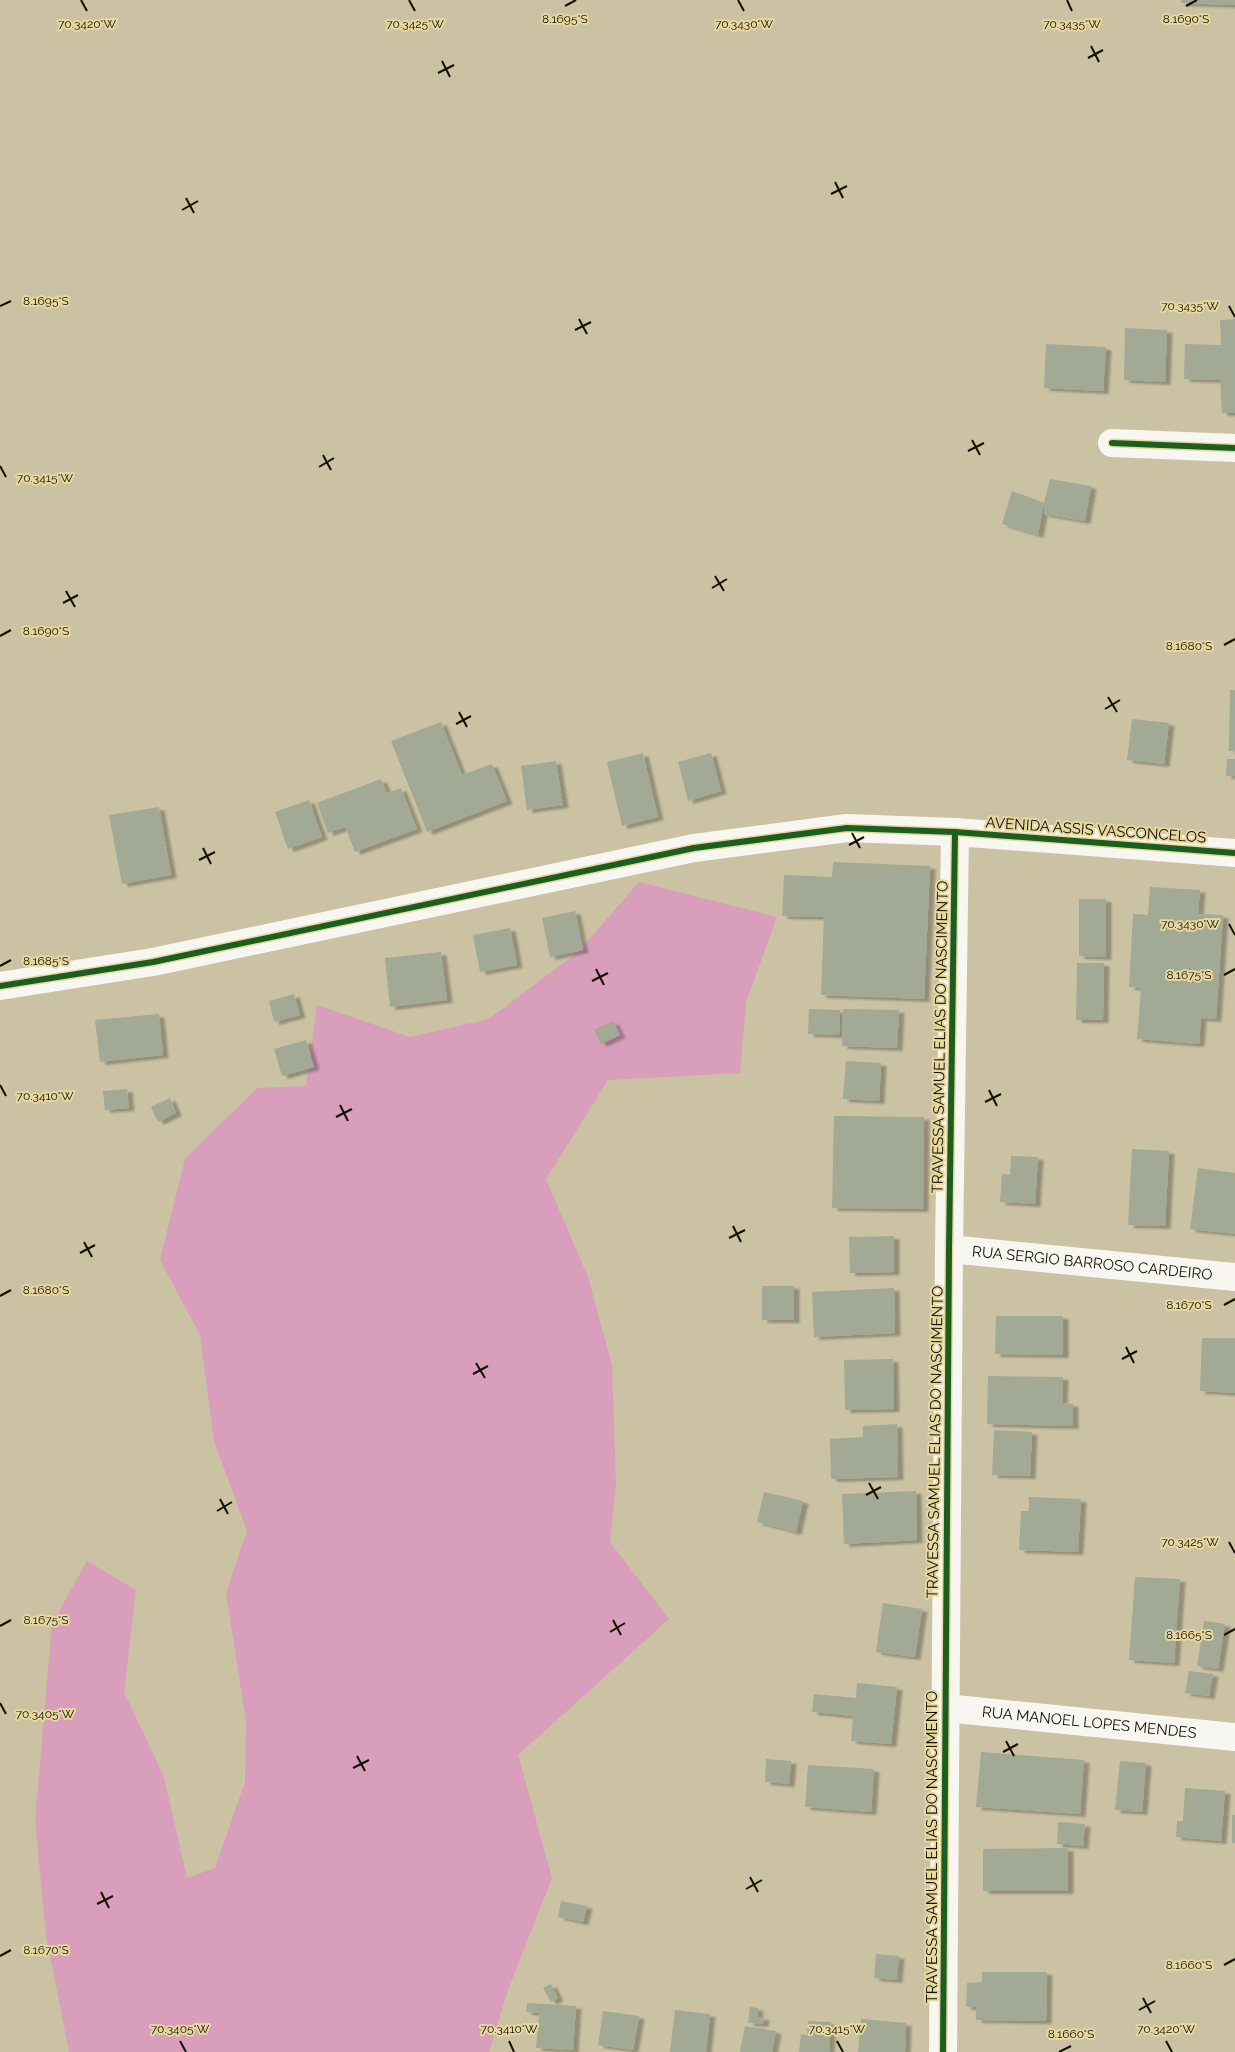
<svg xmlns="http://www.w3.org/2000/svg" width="1235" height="2052" font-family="Raleway,sans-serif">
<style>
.green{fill:#d89ebc}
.building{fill:#a2a994;filter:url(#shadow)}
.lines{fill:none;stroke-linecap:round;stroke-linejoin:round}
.minor{stroke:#f7f6f1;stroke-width:28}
.cycleway-casing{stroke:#e7d8a0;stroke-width:9}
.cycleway{stroke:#1b5e20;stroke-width:6}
.ticks{fill:none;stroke:#150f00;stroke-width:2}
.labels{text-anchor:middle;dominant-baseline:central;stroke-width:4;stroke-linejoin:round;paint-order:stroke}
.street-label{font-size:15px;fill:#150f00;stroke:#e7d8a0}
.ticks-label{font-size:12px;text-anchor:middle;fill:#150f00;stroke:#e7d8a0;stroke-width:4;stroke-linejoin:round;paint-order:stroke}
</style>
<defs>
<filter id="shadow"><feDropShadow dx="5.5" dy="3" stdDeviation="1" flood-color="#0004"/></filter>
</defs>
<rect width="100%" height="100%" fill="#cac2a3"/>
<!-- green -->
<polygon class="green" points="639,882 777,917 746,1002 740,1073 608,1080 546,1179 588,1277 612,1365 616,1486 610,1542 669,1619 518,1755 552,1878 508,1990 489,2052 69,2052 46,1935 35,1820 52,1624 87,1561 136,1590 124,1692 164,1777 187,1878 215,1868 245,1782 246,1721 226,1593 247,1531 214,1441 200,1335 160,1260 185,1159 257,1088 306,1086 317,1005 410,1037 489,1019 578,952"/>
<!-- building -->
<g class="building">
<polygon points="1181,0 1235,0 1235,5 1181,3"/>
<polygon points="1235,319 1235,413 1222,413 1220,380 1184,379 1185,344 1221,345 1220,320"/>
<polygon points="1125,328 1167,330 1165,382 1124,380"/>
<polygon points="1046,344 1106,347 1103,391 1044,388"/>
<polygon points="1050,479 1091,486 1085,521 1044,514 1044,503"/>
<polygon points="1012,491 1044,503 1038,535 1002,524"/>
<polygon points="1230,690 1235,690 1235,751 1229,751"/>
<polygon points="1132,719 1169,723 1164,764 1127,760"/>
<polygon points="441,722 462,775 492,764 507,801 427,832 391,741"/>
<polygon points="643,753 658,817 622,826 607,762"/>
<polygon points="711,753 721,791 688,801 678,762"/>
<polygon points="1227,759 1235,759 1235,776 1226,776"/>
<polygon points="556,761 563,805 527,810 521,766"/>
<polygon points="381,779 387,793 401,788 417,829 355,852 345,827 328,833 317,803"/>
<polygon points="309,800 322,837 288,849 275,812"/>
<polygon points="159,807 171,875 122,884 109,815"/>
<polygon points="833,862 930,866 924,999 821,995 824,917 782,916 784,875 832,877"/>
<polygon points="1150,887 1200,890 1198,914 1223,915 1216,1019 1201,1018 1199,1044 1137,1039 1141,988 1129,987 1133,914 1148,915"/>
<polygon points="1079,899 1106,899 1106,957 1079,956"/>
<polygon points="575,911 583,950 550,957 542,918"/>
<polygon points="510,928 517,965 480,972 473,935"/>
<polygon points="441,952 447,1000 390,1007 385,958"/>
<polygon points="1077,963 1104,963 1103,1020 1076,1020"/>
<polygon points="294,994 300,1015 274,1022 269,1001"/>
<polygon points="809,1009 840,1010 839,1035 808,1034"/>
<polygon points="843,1009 899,1010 897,1048 842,1046"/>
<polygon points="159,1014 163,1055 100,1062 95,1020"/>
<polygon points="613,1021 620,1035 601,1044 594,1030"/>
<polygon points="306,1040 314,1067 282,1076 274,1049"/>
<polygon points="846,1061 881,1063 879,1101 843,1099"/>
<polygon points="127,1089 129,1108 105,1110 103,1091"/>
<polygon points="170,1098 176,1113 158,1122 151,1107"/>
<polygon points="834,1116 924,1117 923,1209 832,1208"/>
<polygon points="1132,1149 1169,1151 1165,1226 1128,1225"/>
<polygon points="1011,1156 1038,1157 1035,1204 1000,1202 1002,1174 1010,1175"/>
<polygon points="1198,1168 1235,1173 1235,1234 1190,1229"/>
<polygon points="894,1236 894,1272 850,1273 849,1237"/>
<rect x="762" y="1286" width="32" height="34"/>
<polygon points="894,1288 895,1333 814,1337 812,1292"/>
<polygon points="996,1316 1063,1316 1063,1355 995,1354"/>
<polygon points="1202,1338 1235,1338 1235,1393 1200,1391"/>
<polygon points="893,1359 894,1409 845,1410 844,1360"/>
<polygon points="988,1376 1063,1377 1062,1403 1073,1404 1073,1426 987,1424"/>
<polygon points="897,1424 898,1477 831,1479 830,1439 863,1437 863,1426"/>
<polygon points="994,1430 1032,1432 1030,1476 992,1475"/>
<polygon points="916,1491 917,1540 844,1544 842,1494"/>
<polygon points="764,1492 803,1501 796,1532 757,1522"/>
<polygon points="1029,1497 1081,1499 1078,1552 1019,1550 1021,1511 1029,1511"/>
<polygon points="1135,1577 1180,1579 1174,1663 1129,1660"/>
<polygon points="883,1603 922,1609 915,1657 876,1652"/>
<polygon points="1204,1621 1225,1624 1218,1669 1197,1666"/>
<polygon points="1189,1671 1213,1674 1209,1696 1185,1693"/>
<polygon points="857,1683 897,1687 891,1744 851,1741 853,1716 812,1712 814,1694 856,1698"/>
<polygon points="981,1752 1084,1760 1080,1814 976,1807"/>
<polygon points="766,1759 791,1761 789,1784 765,1782"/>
<polygon points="1120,1761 1146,1763 1142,1812 1115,1810"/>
<polygon points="808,1765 874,1769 871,1812 805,1807"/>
<polygon points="1185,1788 1225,1791 1221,1841 1176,1837 1177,1821 1183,1821"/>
<rect x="1232" y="1815" width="3" height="28"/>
<polygon points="1058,1822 1085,1824 1083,1846 1057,1844"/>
<polygon points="1068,1848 1068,1891 983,1891 983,1849"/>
<polygon points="561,1901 587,1906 583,1922 558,1917"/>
<polygon points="876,1954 899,1956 897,1980 874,1978"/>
<polygon points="982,1972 1047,1972 1046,2021 976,2020 976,2007 966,2007 967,1983 982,1982"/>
<polygon points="551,1984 558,1998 551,2002 543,1988"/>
<polygon points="527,2003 576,2006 573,2050 536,2048 539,2013 526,2012"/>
<polygon points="750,2007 758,2008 757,2017 764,2017 763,2024 748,2023"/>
<polygon points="675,2010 710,2014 706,2052 670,2052"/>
<polygon points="603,2011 639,2016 633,2050 598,2045"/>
<polygon points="861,2019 906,2023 905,2052 858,2052"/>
<polygon points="808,2021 831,2022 829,2052 799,2052 801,2034 807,2035"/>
<polygon points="745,2026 776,2031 772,2052 740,2052"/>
</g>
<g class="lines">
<!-- minor -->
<g class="minor">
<polyline points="1112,443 1235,448"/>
<polyline points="0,986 153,962 694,848 847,828 955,832 1235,853"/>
<path id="s1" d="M949 1249 1235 1277"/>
<path id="s2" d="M945 1708 1235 1737"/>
<polyline points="943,2052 949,1249 955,832"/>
</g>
<defs>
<g id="cycleway">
<polyline points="1112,443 1235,448"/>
<polyline points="0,986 153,962 694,848 847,828 955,832 1235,853"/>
<polyline points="943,2052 949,1249 955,832"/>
</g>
</defs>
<!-- cycleway casing -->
<use href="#cycleway" class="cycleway-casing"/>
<!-- cycleway -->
<use href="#cycleway" class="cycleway"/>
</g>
<!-- ticks -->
<path class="ticks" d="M81 0 87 11M409 0 415 11M738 0 744 11M1067 0 1072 11M565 6 576 0M1186 6 1197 0M1091 46 1099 62M1088 58 1103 50M442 61 450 77M438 73 454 65M835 182 843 198M831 194 847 186M186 198 194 213M182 210 198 201M0 306 11 301M1229 306 1235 317M579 319 587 334M575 330 591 322M972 440 980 455M968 451 984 443M323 455 331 470M0 466 6 477M319 467 334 458M715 576 724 591M712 588 727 579M66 591 75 607M63 603 78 595M0 636 11 630M1224 645 1235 639M1108 697 1117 712M1105 709 1120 700M459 712 467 727M456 724 471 716M852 833 860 848M849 845 864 837M203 848 211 864M199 860 215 852M1229 924 1235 935M0 966 11 960M596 969 604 985M1224 975 1235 969M592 981 608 973M0 1085 6 1096M989 1090 997 1106M985 1102 1001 1094M340 1105 348 1121M336 1117 352 1109M733 1226 741 1242M729 1238 745 1230M84 1242 92 1257M80 1253 95 1245M0 1296 11 1290M1224 1305 1235 1299M1126 1347 1134 1363M1122 1359 1137 1351M476 1363 485 1378M473 1374 488 1366M869 1483 878 1499M866 1495 881 1487M220 1499 228 1514M217 1511 232 1502M1229 1542 1235 1553M613 1620 621 1635M0 1626 11 1620M610 1632 625 1623M1224 1635 1235 1629M0 1703 6 1714M1006 1741 1014 1756M1003 1752 1018 1744M357 1756 365 1771M353 1768 369 1760M750 1877 758 1892M746 1889 762 1880M101 1892 109 1908M97 1904 113 1896M0 1956 11 1950M1224 1965 1235 1959M1143 1998 1151 2013M1139 2010 1155 2001M180 2041 186 2052M509 2041 514 2052M837 2041 843 2052M1166 2041 1172 2052M1059 2052 1071 2046"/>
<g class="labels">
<!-- street labels -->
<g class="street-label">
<text transform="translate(1096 830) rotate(4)">AVENIDA ASSIS VASCONCELOS</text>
<text transform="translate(940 1037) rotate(-89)">TRAVESSA SAMUEL ELIAS DO NASCIMENTO</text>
<text stroke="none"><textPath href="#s1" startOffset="144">RUA SERGIO BARROSO CARDEIRO</textPath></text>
<text transform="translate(935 1442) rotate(-89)">TRAVESSA SAMUEL ELIAS DO NASCIMENTO</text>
<text stroke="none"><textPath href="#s2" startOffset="145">RUA MANOEL LOPES MENDES</textPath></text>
<text transform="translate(932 1847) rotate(-90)">TRAVESSA SAMUEL ELIAS DO NASCIMENTO</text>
</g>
</g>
<g class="ticks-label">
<text x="565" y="23">8.1695°S</text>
<text x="1186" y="23">8.1690°S</text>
<text x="87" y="28">70.3420°W</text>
<text x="415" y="28">70.3425°W</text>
<text x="744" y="28">70.3430°W</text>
<text x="1072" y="28">70.3435°W</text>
<text x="46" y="305">8.1695°S</text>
<text x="1190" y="310">70.3435°W</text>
<text x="45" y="482">70.3415°W</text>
<text x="46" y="635">8.1690°S</text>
<text x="1189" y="650">8.1680°S</text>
<text x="1190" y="928">70.3430°W</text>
<text x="46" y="965">8.1685°S</text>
<text x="1189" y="979">8.1675°S</text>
<text x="45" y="1100">70.3410°W</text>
<text x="46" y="1294">8.1680°S</text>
<text x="1189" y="1309">8.1670°S</text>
<text x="1190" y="1546">70.3425°W</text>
<text x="46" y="1624">8.1675°S</text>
<text x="1189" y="1639">8.1665°S</text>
<text x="45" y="1718">70.3405°W</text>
<text x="46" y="1954">8.1670°S</text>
<text x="1189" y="1969">8.1660°S</text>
<text x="180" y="2033">70.3405°W</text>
<text x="509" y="2033">70.3410°W</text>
<text x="837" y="2033">70.3415°W</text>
<text x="1166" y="2033">70.3420°W</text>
<text x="1071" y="2038">8.1660°S</text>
</g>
</svg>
